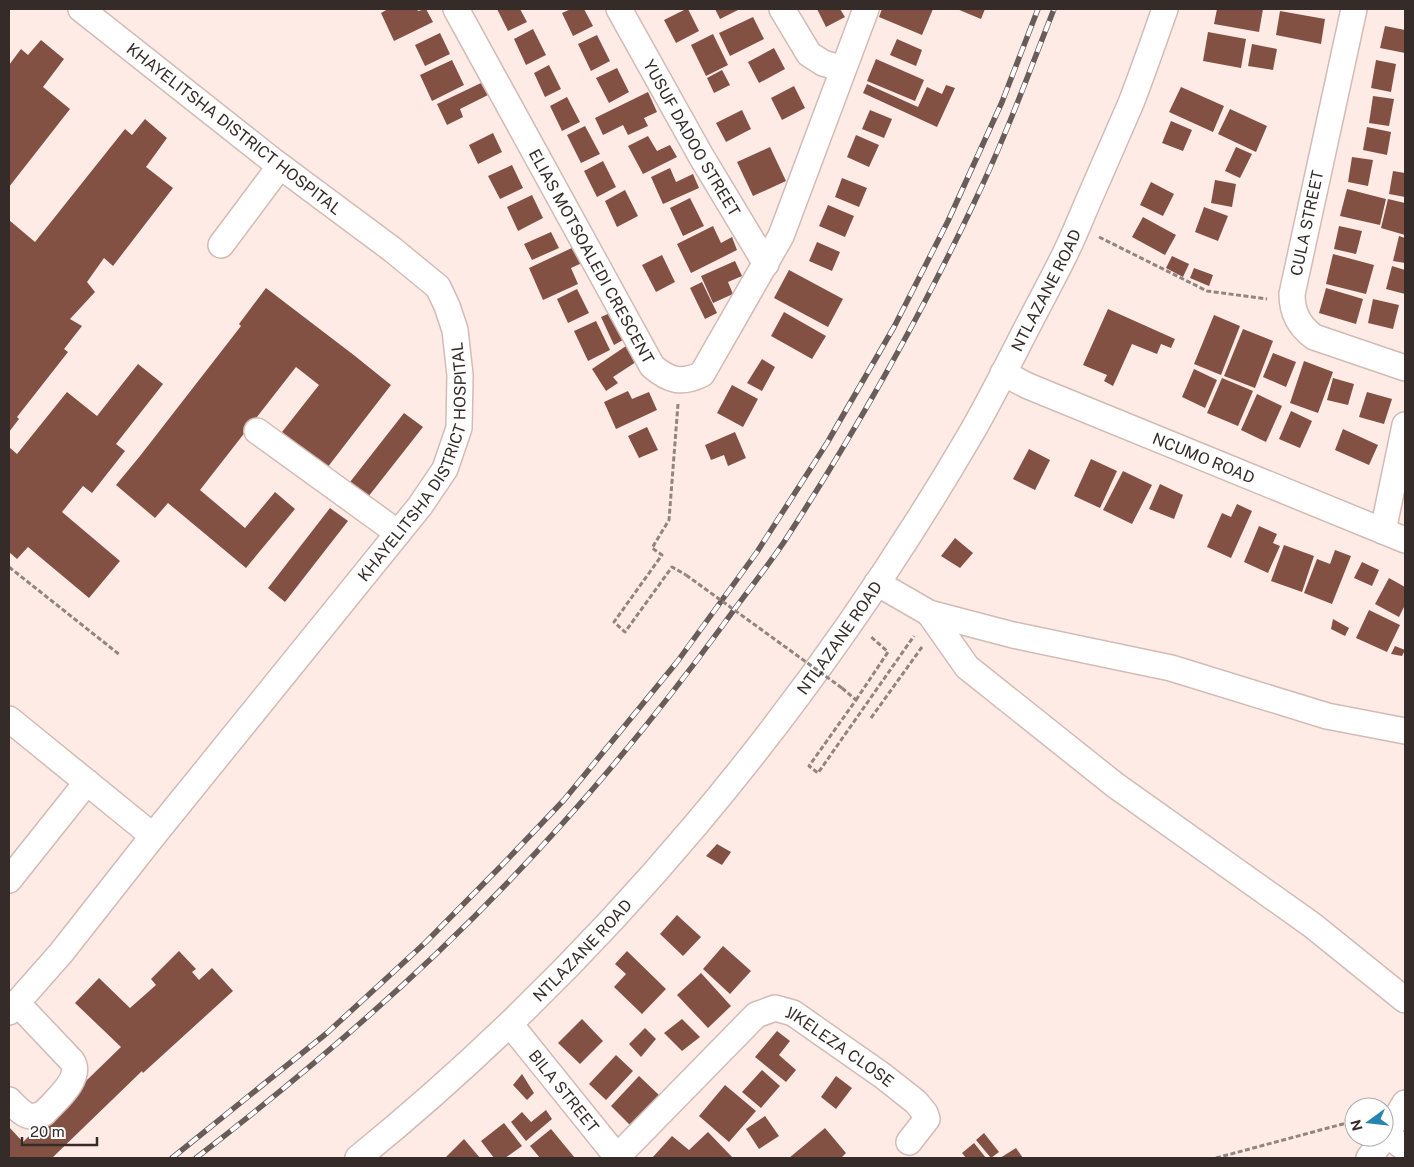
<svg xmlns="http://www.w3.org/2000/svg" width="1414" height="1167" font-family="'Public Sans',sans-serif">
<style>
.building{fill:#825144}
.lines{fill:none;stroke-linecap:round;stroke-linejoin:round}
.minor-casing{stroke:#d2bbb5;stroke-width:28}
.path{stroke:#928480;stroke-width:3;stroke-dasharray:5 2.5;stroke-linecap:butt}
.minor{stroke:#fff;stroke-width:25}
.rail-casing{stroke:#695d59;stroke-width:5.5}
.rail{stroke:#fff;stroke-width:4;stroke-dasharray:11;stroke-linecap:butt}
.path-bridge{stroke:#928480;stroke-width:3;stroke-dasharray:5 2.5;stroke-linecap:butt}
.labels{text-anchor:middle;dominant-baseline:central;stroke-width:5;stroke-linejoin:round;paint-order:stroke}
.street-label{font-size:16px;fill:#352c29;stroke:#fff}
</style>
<rect width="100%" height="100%" fill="#ffebe6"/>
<!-- building -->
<g class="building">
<polygon points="388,9 417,9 418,11 426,9 433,22 394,41 381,13"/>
<polygon points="497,9 520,9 527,22 508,31"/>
<polygon points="571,9 584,9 593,26 573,36 562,13"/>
<polygon points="686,9 688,9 699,31 676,43 664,20"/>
<polygon points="715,9 740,9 720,19"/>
<polygon points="817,9 840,9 845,17 826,27"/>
<polygon points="882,9 933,9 922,35 879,17"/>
<polygon points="957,9 985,9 981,19"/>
<polygon points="1217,9 1263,9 1259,32 1214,24"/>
<polygon points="1280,11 1325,19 1321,44 1276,35"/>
<polygon points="753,17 764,39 730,56 719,33"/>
<polygon points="1385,26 1405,30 1405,53 1380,48"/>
<polygon points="533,29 546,55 526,65 514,39"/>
<polygon points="1208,32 1246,39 1241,68 1203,61"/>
<polygon points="440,33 450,54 425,66 415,45"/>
<polygon points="713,34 728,65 706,76 691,45"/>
<polygon points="597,35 610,61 591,71 578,44"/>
<polygon points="897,39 922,50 916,66 890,55"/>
<polygon points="41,40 64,59 43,87 70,109 9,187 9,65 21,49 28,55"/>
<polygon points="1252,44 1277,49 1273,70 1248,66"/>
<polygon points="774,48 785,69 759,83 748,62"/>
<polygon points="876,59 924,80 915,101 867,81"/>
<polygon points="452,60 464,85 432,101 420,75"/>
<polygon points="1376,60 1396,64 1391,92 1371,88"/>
<polygon points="549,65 561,89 545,97 534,73"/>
<polygon points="617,68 629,92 609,103 596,78"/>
<polygon points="722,70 730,85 714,93 707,78"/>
<polygon points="481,83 488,95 460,109 463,117 447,125 437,104"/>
<polygon points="867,84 918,107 927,87 942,94 946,85 955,88 937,127 863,93"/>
<polygon points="794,86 805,108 782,120 771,98"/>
<polygon points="1181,87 1224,106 1213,132 1169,112"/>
<polygon points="648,92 657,112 644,118 648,126 628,135 623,125 603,135 595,118"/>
<polygon points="1373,96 1394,99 1389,126 1369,123"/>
<polygon points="567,97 580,122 562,131 550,106"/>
<polygon points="1230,109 1267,126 1256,152 1218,134"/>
<polygon points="742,110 751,129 726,142 716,123"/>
<polygon points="870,110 892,119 884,138 862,129"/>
<polygon points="145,119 167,138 146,167 173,188 113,266 104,258 87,282 95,292 70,319 82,326 64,349 68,352 17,417 19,419 9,432 9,220 35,242 125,129 132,135"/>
<polygon points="1171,121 1192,130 1183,151 1162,143"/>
<polygon points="585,126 600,154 581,163 567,135"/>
<polygon points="1367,127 1391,132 1387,155 1363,150"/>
<polygon points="493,133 502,152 478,164 469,145"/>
<polygon points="856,135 879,145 869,167 847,157"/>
<polygon points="648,136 657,151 670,145 677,157 643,174 628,146"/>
<polygon points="770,147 786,181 753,196 737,162"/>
<polygon points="1236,147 1252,154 1240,178 1225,171"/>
<polygon points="1352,157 1373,160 1368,186 1348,182"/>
<polygon points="603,161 616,187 597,197 584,171"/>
<polygon points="512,165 523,188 500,199 488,176"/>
<polygon points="670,168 676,182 693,174 699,188 663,204 651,177"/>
<polygon points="1393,171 1405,173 1405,197 1389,194"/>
<polygon points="842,178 867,188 859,207 835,197"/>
<polygon points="1215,180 1236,184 1232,207 1211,203"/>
<polygon points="1151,182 1174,194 1163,216 1140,205"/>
<polygon points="1347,189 1386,199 1380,225 1340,216"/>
<polygon points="625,190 638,216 617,227 605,201"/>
<polygon points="532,195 543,218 518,231 507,207"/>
<polygon points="690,198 704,226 683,236 670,208"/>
<polygon points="1388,199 1405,203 1405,235 1381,228"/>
<polygon points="828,205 854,216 845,237 819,226"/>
<polygon points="1204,207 1228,216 1218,241 1195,232"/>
<polygon points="1143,217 1176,235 1165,255 1132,237"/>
<polygon points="713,226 721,243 732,237 737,250 691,273 677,244"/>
<polygon points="1339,226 1362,231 1356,254 1334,249"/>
<polygon points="551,232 559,248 532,260 524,244"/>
<polygon points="1399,236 1405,238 1405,263 1393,261"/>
<polygon points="817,242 840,252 832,271 809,261"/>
<polygon points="574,247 582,263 571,268 578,284 543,300 529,268"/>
<polygon points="1333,254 1374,265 1366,294 1326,284"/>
<polygon points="662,255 675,282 656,292 642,265"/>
<polygon points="1172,256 1189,264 1183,277 1166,268"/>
<polygon points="735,261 742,276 728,282 733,294 713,303 701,276"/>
<polygon points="1392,266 1405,270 1405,294 1386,289"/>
<polygon points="1194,268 1213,275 1209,286 1190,278"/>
<polygon points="789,270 843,299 828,327 774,298"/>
<polygon points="702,282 717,313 705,319 690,288"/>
<polygon points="266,288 355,356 391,385 327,468 282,432 319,385 296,367 200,490 245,528 275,492 295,509 246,568 168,503 155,518 116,485 140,456 241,326 239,324"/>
<polygon points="1326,288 1363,299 1356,324 1319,313"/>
<polygon points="577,289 589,313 568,323 557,299"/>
<polygon points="1373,299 1399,305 1393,329 1368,323"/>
<polygon points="1108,309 1175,339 1171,348 1161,344 1157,354 1132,344 1113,386 1104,381 1107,375 1083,365"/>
<polygon points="784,312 826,336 812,359 771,336"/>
<polygon points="610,313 623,340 614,345 601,317"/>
<polygon points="1214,315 1240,326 1221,375 1194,364"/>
<polygon points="596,321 610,350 588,361 574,331"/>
<polygon points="1243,329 1273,341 1255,388 1224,376"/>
<polygon points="626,346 636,362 613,377 618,383 606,391 592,369"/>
<polygon points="1273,353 1296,362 1286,387 1263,377"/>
<polygon points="762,359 775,367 762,391 747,383"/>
<polygon points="1304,361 1333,372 1318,413 1290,403"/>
<polygon points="138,364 163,384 116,444 125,451 92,493 83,486 62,512 120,561 89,598 28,547 17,559 9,552 9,447 17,454 67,392 97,416"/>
<polygon points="1194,369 1217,380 1205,408 1182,397"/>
<polygon points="1222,378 1253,391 1238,426 1207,413"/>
<polygon points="1333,378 1354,384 1348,405 1327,400"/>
<polygon points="732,385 758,399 743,427 717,413"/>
<polygon points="628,391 632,399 649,392 657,410 616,429 604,402"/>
<polygon points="1367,392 1392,399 1384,424 1359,417"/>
<polygon points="1257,394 1282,406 1266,442 1241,430"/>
<polygon points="1291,411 1312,421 1300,448 1279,439"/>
<polygon points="404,413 423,427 368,497 350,482"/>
<polygon points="647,427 658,450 639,458 628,436"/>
<polygon points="1343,429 1378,445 1369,465 1335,450"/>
<polygon points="735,432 746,458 728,466 724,455 711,460 705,445"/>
<polygon points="1029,449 1050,460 1035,490 1013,479"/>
<polygon points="1091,459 1117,471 1100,508 1074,496"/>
<polygon points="1123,471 1152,485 1132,524 1103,510"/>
<polygon points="1160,484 1183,495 1174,519 1149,509"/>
<polygon points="1237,504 1252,511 1231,558 1207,547 1222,513 1231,517"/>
<polygon points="330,508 348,521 285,602 268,588"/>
<polygon points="1259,526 1277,534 1273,543 1280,546 1268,573 1244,562"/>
<polygon points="955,538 973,553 960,568 941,556"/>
<polygon points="1284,545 1314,556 1302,592 1271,581"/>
<polygon points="1335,550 1351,556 1332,604 1304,593 1317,559 1330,564"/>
<polygon points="1362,562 1379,570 1372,586 1354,578"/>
<polygon points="1389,578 1405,587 1405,605 1399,617 1375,604"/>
<polygon points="1369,610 1400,625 1387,652 1356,638"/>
<polygon points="1333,619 1349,628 1345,636 1331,629"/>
<polygon points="1395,646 1405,650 1402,656 1391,654"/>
<polygon points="717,844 731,852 722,865 706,856"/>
<polygon points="677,915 701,937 683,956 660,934"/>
<polygon points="723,946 751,971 730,994 703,969"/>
<polygon points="179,951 196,969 192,972 199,980 212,968 233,991 143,1073 142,1071 52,1158 9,1158 9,1127 23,1142 121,1047 75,1003 99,978 130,1008 156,985 151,979"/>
<polygon points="627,951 666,989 642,1014 614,987 626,974 615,964"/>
<polygon points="701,973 731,1006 708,1028 677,995"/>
<polygon points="582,1019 603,1041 580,1064 558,1043"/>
<polygon points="682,1019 700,1037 682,1051 664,1033"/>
<polygon points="645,1028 656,1039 641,1057 629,1044"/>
<polygon points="777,1031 790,1041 779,1055 796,1070 786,1082 755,1057"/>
<polygon points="616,1055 633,1071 606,1100 589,1084"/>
<polygon points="762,1070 780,1086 761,1108 742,1092"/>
<polygon points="522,1074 534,1093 527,1100 513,1085"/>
<polygon points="639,1076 659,1095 631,1126 611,1106"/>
<polygon points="836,1076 852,1088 836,1109 821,1097"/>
<polygon points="725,1085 756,1111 729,1142 699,1116"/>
<polygon points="546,1110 552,1119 526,1141 511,1122 522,1112 531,1122"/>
<polygon points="765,1116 779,1136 759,1149 746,1129"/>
<polygon points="504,1123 522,1146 505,1158 494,1158 481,1141"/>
<polygon points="825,1128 846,1153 841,1158 789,1158"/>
<polygon points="551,1129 575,1158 540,1158 530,1146"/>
<polygon points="708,1132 733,1158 652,1158 672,1136 689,1150"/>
<polygon points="984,1133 999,1152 991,1158 976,1140"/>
<polygon points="464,1139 480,1158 445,1158"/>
<polygon points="974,1143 986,1158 966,1158 962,1153"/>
<polygon points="1016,1148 1023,1158 1000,1158"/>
</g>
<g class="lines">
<defs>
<g id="minor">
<path id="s1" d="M456 9 652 366C669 381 682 384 702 374L781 236 866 9"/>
<path id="s2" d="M619 9 701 156 766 264"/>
<polyline points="782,9 809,54 823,63 843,69"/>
<path d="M1354 9 1292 294C1292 313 1299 326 1314 337L1405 368"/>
<polyline points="221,245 280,166"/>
<path id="s3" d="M1003 373 1028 386 1405 540"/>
<polyline points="257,431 398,533"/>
<polyline points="1383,531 1405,425"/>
<polyline points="877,583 929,613 1013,635 1171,668 1327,716 1405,731"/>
<polyline points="929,613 967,667 1115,785 1312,925 1405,1000"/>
<polyline points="9,719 153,836"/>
<polyline points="9,880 87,782"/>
<path id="s4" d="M9 1012 61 953 153 836 420 506 445 469 459 428 460 375 455 330 447 306 438 287 393 250 272 160 81 9"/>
<path id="s5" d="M510 1024 618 1158"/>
<path d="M9 1100C20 1111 28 1122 44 1113 55 1101 83 1078 72 1061L17 1003"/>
<polyline points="1386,1135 1405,1148"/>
<path id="s6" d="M358 1158C604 958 809 710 969 437 986 408 1001 378 1016 349 1031 319 1047 290 1062 260 1074 237 1083 212 1094 188 1106 160 1119 131 1131 103 1143 72 1154 40 1165 9"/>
<path id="s7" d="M616 1158 756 1015 775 1008 793 1013 883 1076 916 1102 925 1113 927 1119 909 1142"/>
<polyline points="1369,1158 1386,1135 1405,1103"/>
</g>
</defs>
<!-- minor casing -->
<use href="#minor" class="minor-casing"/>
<!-- path -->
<g class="path">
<polyline points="1099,237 1207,291 1267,299"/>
<polyline points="678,404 669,520 652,548 662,555 614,622 625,632 672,567 686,575"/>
<polyline points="9,567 120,655"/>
<polyline points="842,688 856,700 809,766 818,773 914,636"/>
<polyline points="856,700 888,652 870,636"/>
<polyline points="871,718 922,647"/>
<polyline points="1216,1158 1354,1121"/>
</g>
<!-- minor -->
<use href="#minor" class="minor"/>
<defs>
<g id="rail">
<polyline points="172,1158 327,1033 426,942 503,864 564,800 677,662 757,552 827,443 894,327 948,221 1002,102 1038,9"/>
<path d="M196 1158C279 1094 359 1027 435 955 541 854 637 743 723 625 743 597 765 570 784 542 854 434 918 321 973 205 1004 141 1028 75 1054 9"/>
</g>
</defs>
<!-- rail casing -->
<use href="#rail" class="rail-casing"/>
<!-- rail -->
<use href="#rail" class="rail"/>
<!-- path-bridge -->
<polyline class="path-bridge" points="686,575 842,688"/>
</g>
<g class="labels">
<!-- street labels -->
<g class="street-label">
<text transform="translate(234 129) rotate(38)">KHAYELITSHA DISTRICT HOSPITAL</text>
<text stroke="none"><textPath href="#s2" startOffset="148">YUSUF DADOO STREET</textPath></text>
<text transform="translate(1307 223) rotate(-78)">CULA STREET</text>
<text stroke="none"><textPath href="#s1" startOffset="282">ELIAS MOTSOALEDI CRESCENT</textPath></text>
<text stroke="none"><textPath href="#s6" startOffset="1116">NTLAZANE ROAD</textPath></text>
<text stroke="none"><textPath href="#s3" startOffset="218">NCUMO ROAD</textPath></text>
<text stroke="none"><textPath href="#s4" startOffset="692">KHAYELITSHA DISTRICT HOSPITAL</textPath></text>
<text stroke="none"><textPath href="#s6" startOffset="711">NTLAZANE ROAD</textPath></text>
<text stroke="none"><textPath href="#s6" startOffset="306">NTLAZANE ROAD</textPath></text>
<text stroke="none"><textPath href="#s7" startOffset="296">JIKELEZA CLOSE</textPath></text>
<text stroke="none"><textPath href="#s5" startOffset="86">BILA STREET</textPath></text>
</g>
</g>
<!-- border -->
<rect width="1414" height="1167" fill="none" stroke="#352c29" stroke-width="20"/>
<!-- north arrow -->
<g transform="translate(1369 1122) rotate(255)"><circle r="24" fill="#ffffff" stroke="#aeaba9"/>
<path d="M0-4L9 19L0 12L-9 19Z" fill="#2784b1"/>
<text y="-8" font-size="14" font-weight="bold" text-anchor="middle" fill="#352c29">N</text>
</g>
<!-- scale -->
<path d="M22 1137v8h75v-8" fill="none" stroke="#352c29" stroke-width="2.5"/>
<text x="30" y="1137" font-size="15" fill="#352c29" stroke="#ffffff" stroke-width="4" paint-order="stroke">20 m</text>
</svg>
